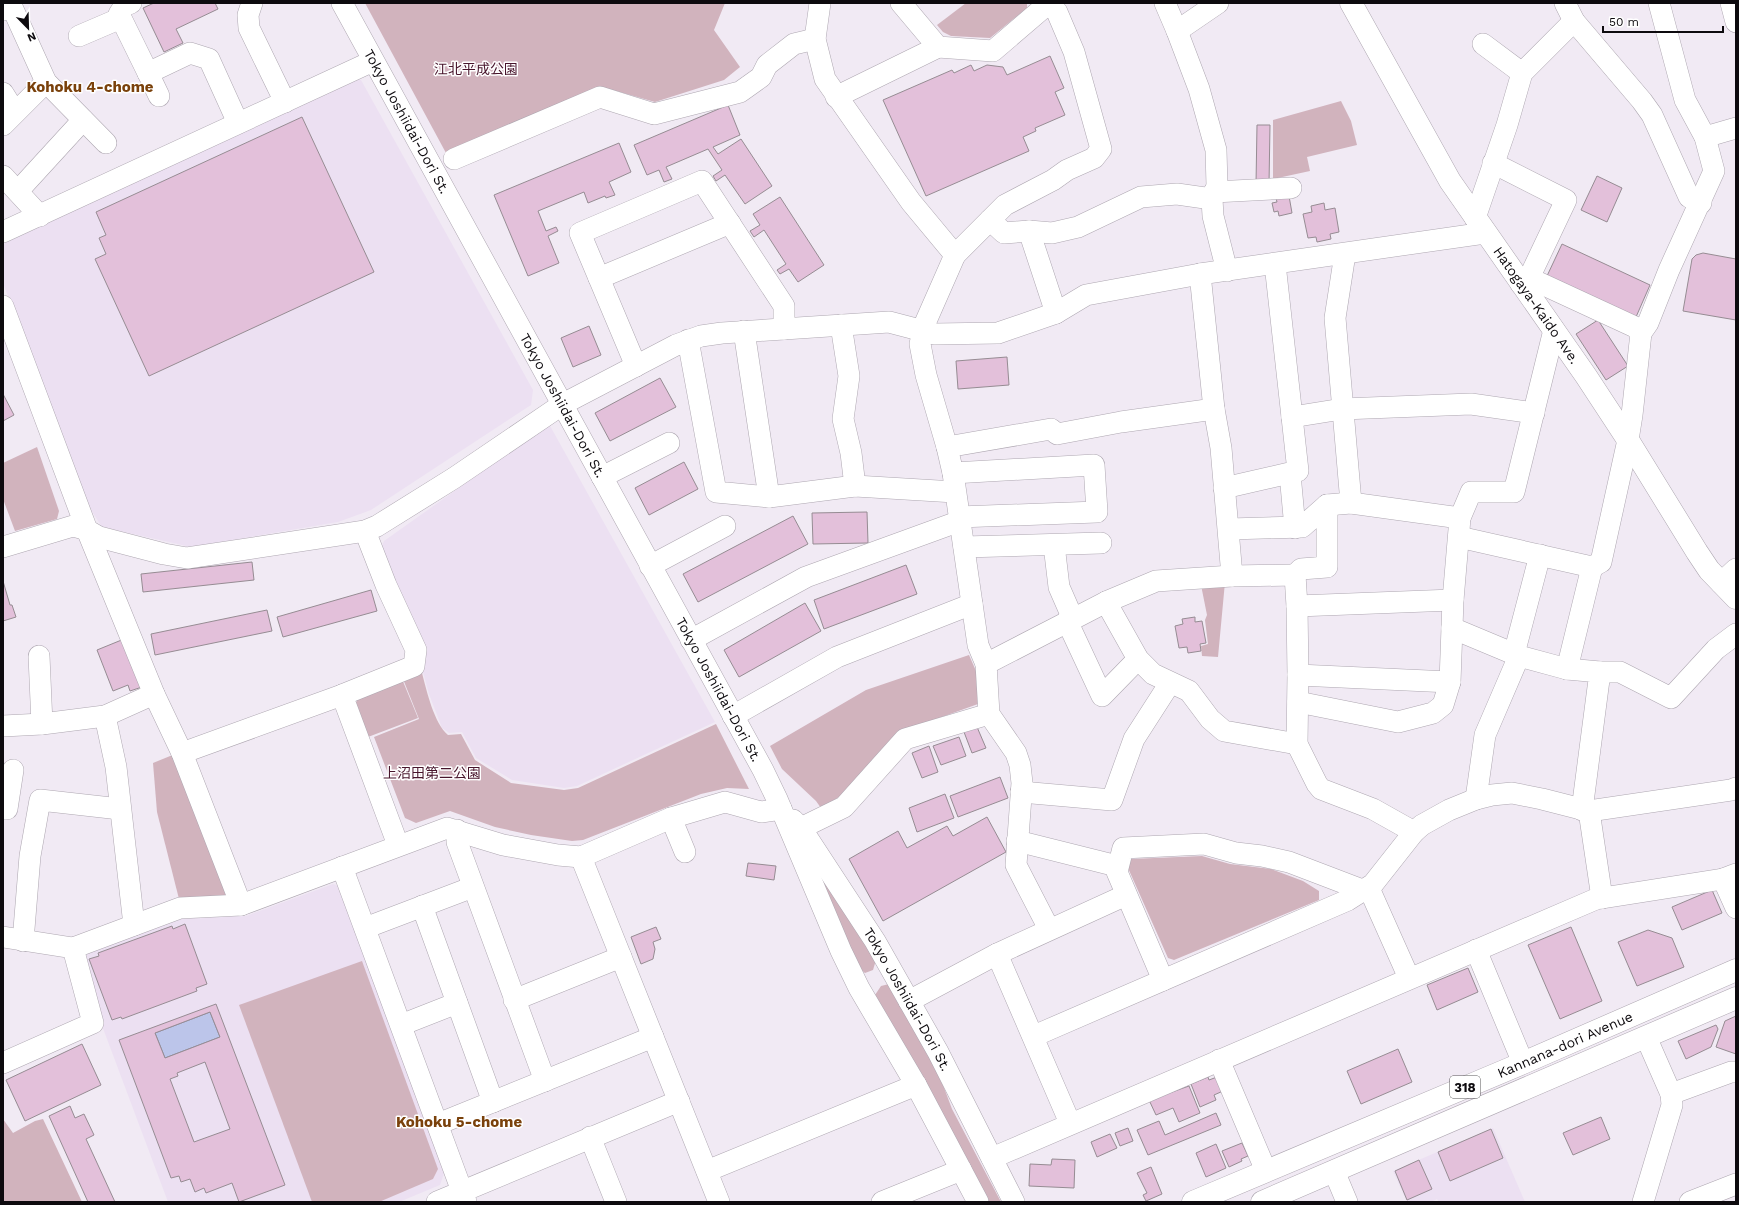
<svg xmlns="http://www.w3.org/2000/svg" width="1739" height="1205" font-family="'Work Sans','Noto Sans JP',sans-serif">
<style>
.built{fill:#ece0f2}
.green{fill:#d1b3bd}
.water{fill:#bcc5ea;stroke:#888da8}
.building{fill:#e3c0da;stroke:#968c93;fill-rule:evenodd}
.lines{fill:none;stroke-linecap:round;stroke-linejoin:round}
.minor-casing{stroke:#aea7b1;stroke-width:22}
.major-casing{stroke:#aea7b1;stroke-width:23}
.minor{stroke:#fff;stroke-width:21}
.major{stroke:#fff;stroke-width:22}
.labels{text-anchor:middle;dominant-baseline:central;stroke-width:3;stroke-linejoin:round;paint-order:stroke}
.shield{fill:#fff;stroke:#565456;stroke-width:1}
.shield-label{font-size:13px;font-weight:bold;fill:#0d0a0e}
.park-label{font-size:14px;fill:#47142b;stroke:#fff}
.street-label{font-size:14px;fill:#0d0a0e;stroke:#fff}
.neighbourhood-label{font-size:15px;font-weight:bold;fill:#7a410b;stroke:#fff}
</style>
<rect width="100%" height="100%" fill="#f1eaf4"/>
<!-- built -->
<g class="built">
<polygon points="353,78 361,80 533,390 531,405 371,510 338,522 191,547 102,527 84,499 3,283 3,244"/>
<polygon points="549,424 715,722 577,786 564,788 512,780 476,758 462,732 449,733 442,728 429,694 423,672 425,649 397,592 381,548 384,541"/>
<polygon points="333,884 339,886 444,1173 440,1185 399,1202 168,1202 101,1023 84,960 88,953 182,919 246,916"/>
<polygon points="1493,1128 1525,1202 1439,1202 1437,1199 1431,1202 1407,1202 1393,1171"/>
</g>
<!-- green -->
<g class="green">
<polygon points="365,3 725,3 714,30 740,67 724,80 655,102 602,87 446,153"/>
<polygon points="966,3 1027,3 1027,8 990,38 951,36 943,32 937,25"/>
<polygon points="1341,101 1351,121 1357,145 1307,157 1310,171 1273,179 1273,120"/>
<polygon points="37,447 59,511 57,519 15,531 3,499 3,463"/>
<polygon points="1225,582 1218,657 1202,656 1201,646 1208,644 1205,620 1207,615 1201,585"/>
<polygon points="969,655 976,671 978,704 900,732 839,797 821,808 816,801 782,769 770,746 866,690"/>
<path d="M422 673C427 692 434 723 448 735L461 734 475 760 511 783 564 790 578 788 716 724 749 789 727 788 701 794 583 840 572 841 531 835 495 827 450 811 416 823 405 818 374 737 419 719 403 679Z"/>
<polygon points="402,679 418,718 368,737 356,703 358,697"/>
<polygon points="175,754 229,890 224,898 179,899 157,812 153,763"/>
<polygon points="805,850 876,960 873,970 865,973 855,965"/>
<polygon points="1202,856 1230,864 1271,869 1303,881 1319,891 1319,900 1174,960 1168,958 1128,868 1131,859"/>
<polygon points="362,961 438,1169 433,1179 379,1202 312,1202 239,1005"/>
<polygon points="889,984 937,1069 952,1109 1001,1202 987,1202 875,995 881,986"/>
<polygon points="3,1119 13,1133 35,1121 43,1119 82,1202 3,1202"/>
</g>
<!-- water -->
<polygon class="water" points="210,1012 220,1037 165,1058 155,1033"/>
<!-- building -->
<g class="building">
<polygon points="154,3 215,3 218,9 176,29 183,43 164,52 143,8"/>
<polygon points="1050,56 1064,88 1055,92 1065,115 1035,128 1036,131 1023,137 1029,151 926,196 883,100 952,70 954,73 971,65 974,71 987,65 1003,67 1007,75"/>
<polygon points="728,105 740,135 713,147 718,154 741,139 772,186 745,204 725,175 716,181 713,176 722,170 708,149 666,167 672,179 664,182 659,170 647,175 634,145"/>
<polygon points="302,117 374,272 149,376 95,259 106,254 99,238 106,235 96,212"/>
<polygon points="1257,125 1270,125 1269,184 1256,184"/>
<polygon points="619,143 631,172 609,182 615,195 606,198 605,196 588,203 584,192 538,211 546,231 556,227 558,231 548,236 559,263 528,276 494,195"/>
<polygon points="1597,176 1622,188 1607,222 1581,210"/>
<polygon points="1289,196 1292,213 1279,216 1278,211 1274,212 1272,203 1277,202 1276,198"/>
<polygon points="780,197 824,265 798,282 789,269 780,274 777,270 786,264 764,230 754,237 750,231 760,225 753,214"/>
<polygon points="1324,203 1325,210 1335,208 1339,232 1330,234 1331,239 1317,242 1316,237 1308,238 1303,214 1312,212 1311,206"/>
<polygon points="1562,244 1650,285 1636,317 1547,276"/>
<polygon points="1703,253 1736,259 1736,320 1683,311 1692,259 1696,255"/>
<polygon points="1598,320 1628,366 1606,380 1576,334"/>
<polygon points="589,326 601,355 573,367 561,338"/>
<polygon points="1007,357 1009,385 958,389 956,361"/>
<polygon points="660,378 676,407 610,441 595,413"/>
<polygon points="3,394 14,415 3,421"/>
<polygon points="684,462 698,489 649,515 635,488"/>
<polygon points="867,512 868,543 813,544 812,513"/>
<polygon points="793,516 808,544 698,602 683,574"/>
<polygon points="252,562 254,580 143,592 141,574"/>
<polygon points="906,565 917,594 824,629 814,600"/>
<polygon points="3,581 10,605 12,605 16,617 3,621"/>
<polygon points="371,590 377,611 283,637 277,617"/>
<polygon points="805,603 821,631 739,677 724,650"/>
<polygon points="267,610 272,631 155,655 151,634"/>
<polygon points="1195,617 1195,622 1202,621 1206,643 1200,644 1201,651 1188,653 1187,647 1179,648 1175,626 1183,624 1182,619"/>
<polygon points="124,639 142,687 130,691 128,685 113,691 97,650"/>
<polygon points="977,727 986,748 972,753 964,732"/>
<polygon points="959,737 966,756 941,765 933,746"/>
<polygon points="929,746 938,772 922,778 912,753"/>
<polygon points="1000,777 1008,798 958,817 950,796"/>
<polygon points="945,794 954,818 917,832 909,808"/>
<polygon points="987,817 1006,852 883,921 849,859 898,831 907,848 947,826 953,836"/>
<polygon points="748,863 776,866 774,880 746,876"/>
<polygon points="1712,890 1722,913 1682,930 1672,907"/>
<polygon points="185,924 207,984 196,988 197,991 122,1019 121,1017 112,1020 89,959 99,956 98,953 172,926 173,929"/>
<polygon points="656,927 661,939 653,942 655,949 653,959 641,964 631,937"/>
<polygon points="1571,927 1602,1001 1560,1019 1528,945"/>
<polygon points="1648,930 1672,938 1684,967 1637,986 1618,942"/>
<polygon points="1468,968 1478,992 1437,1010 1427,985"/>
<path d="M216 1004 285 1185 239 1202 232 1183 206 1193 204 1188 195 1192 190 1179 181 1182 179 1176 171 1178 119 1040ZM210 1012 220 1037 165 1058 155 1033ZM205 1062 230 1129 194 1142 170 1079 178 1076 177 1073Z"/>
<polygon points="1736,1016 1736,1054 1716,1047 1725,1021"/>
<polygon points="1716,1025 1718,1029 1711,1047 1686,1059 1678,1041"/>
<polygon points="82,1044 101,1085 25,1121 6,1080"/>
<polygon points="1398,1049 1412,1082 1361,1104 1347,1071"/>
<polygon points="1208,1077 1209,1080 1217,1077 1223,1091 1214,1095 1216,1100 1200,1107 1191,1084"/>
<polygon points="1189,1086 1200,1113 1179,1122 1173,1108 1156,1115 1149,1100"/>
<polygon points="70,1106 75,1118 84,1114 94,1135 86,1139 115,1202 88,1202 49,1116"/>
<polygon points="1216,1113 1221,1125 1148,1155 1137,1130 1159,1121 1165,1135"/>
<polygon points="1601,1117 1610,1139 1573,1155 1563,1133"/>
<polygon points="1128,1128 1133,1141 1120,1146 1115,1133"/>
<polygon points="1491,1129 1503,1158 1450,1181 1438,1152"/>
<polygon points="1110,1134 1117,1148 1097,1157 1091,1142"/>
<polygon points="1242,1143 1248,1156 1241,1159 1242,1161 1229,1167 1222,1151"/>
<polygon points="1216,1144 1226,1168 1206,1177 1196,1153"/>
<polygon points="1052,1159 1075,1160 1074,1188 1029,1186 1030,1164 1051,1165"/>
<polygon points="1419,1160 1432,1189 1407,1200 1395,1171"/>
<polygon points="1151,1167 1162,1194 1146,1201 1143,1195 1147,1193 1137,1173"/>
</g>
<g class="lines">
<defs>
<g id="minor">
<polyline points="131,3 124,6 119,14 148,73 190,53 209,59 238,123"/>
<polyline points="252,3 248,15 249,28 285,102"/>
<path id="s1" d="M342 3 763 770 777 799 841 951 859 988 916 1085 978 1202"/>
<polyline points="820,3 815,39 825,79 911,202 955,255 926,321 920,344 926,375 947,447 953,473 978,645 986,664 989,714 1016,753 1020,765 1022,783 1016,865 1049,929"/>
<polyline points="901,3 938,47 993,51 1049,3"/>
<polyline points="1165,3 1177,31 1199,89 1216,150 1217,186 1212,199 1213,216 1227,271"/>
<polyline points="1565,3 1574,21 1642,101 1652,115 1689,197 1701,203"/>
<polyline points="1731,3 1736,22"/>
<polyline points="3,10 12,7 46,82 106,143"/>
<polyline points="1177,31 1218,3"/>
<polyline points="79,36 121,18"/>
<polyline points="1483,44 1522,73"/>
<polyline points="148,73 159,96"/>
<polyline points="3,93 15,112"/>
<polyline points="836,97 938,47"/>
<polyline points="3,125 46,82"/>
<polyline points="1705,137 1736,128"/>
<polyline points="454,159 600,97 654,114 740,92 761,77 767,65 794,44 815,39"/>
<polyline points="1493,163 1566,200 1529,278 1521,284"/>
<polyline points="3,176 40,216"/>
<polyline points="18,191 83,120"/>
<polyline points="1214,192 1291,188"/>
<polyline points="1475,218 1507,125 1522,73 1574,21"/>
<polyline points="990,220 1004,233 1029,231 1052,233 1078,227 1141,197 1177,194 1212,199"/>
<polyline points="1029,231 1056,313"/>
<polyline points="3,232 373,61"/>
<polyline points="1345,254 1335,318 1351,503"/>
<polyline points="955,255 1005,205 1053,180 1067,170 1094,158 1101,149 1074,52 1057,12 1048,3"/>
<polyline points="1200,274 1214,409 1221,448 1232,576"/>
<polyline points="599,278 730,223"/>
<polyline points="3,306 87,530 154,694 182,753 241,905"/>
<polyline points="841,325 849,376 843,419 851,453 855,486"/>
<polyline points="744,331 769,497"/>
<polyline points="1641,333 1648,323 1669,270 1714,171 1705,137 1685,100 1659,3"/>
<polyline points="688,340 716,492 769,497 855,486 955,492"/>
<polyline points="636,366 580,233 702,181 784,306 784,329"/>
<polyline points="1292,417 1342,409 1471,404 1534,413"/>
<polyline points="947,447 1051,429 1057,434 1121,422 1214,409"/>
<polyline points="953,473 1094,465 1097,512 959,517"/>
<polyline points="1290,474 1295,528"/>
<polyline points="602,477 669,443"/>
<polyline points="1224,488 1298,471 1275,264"/>
<polyline points="1229,529 1302,527 1327,505 1351,503 1460,518"/>
<polyline points="1459,537 1592,567 1601,562 1628,440 1632,415 1641,333 1635,327 1529,278"/>
<polyline points="1054,545 1059,587 1073,619"/>
<polyline points="3,547 73,526 87,530 99,537 164,554 187,558 365,531 377,526 454,478 563,404 676,345 701,336 722,333 889,322 935,334 998,333 1056,313 1086,295 1200,274 1485,233"/>
<polyline points="964,547 1101,543"/>
<polyline points="650,566 725,526"/>
<polyline points="1295,575 1301,569 1327,567 1327,505"/>
<polyline points="1721,583 1736,569"/>
<polyline points="1106,602 1138,659 1153,674 1189,691 1210,719 1224,731 1297,744"/>
<polyline points="1297,606 1453,600"/>
<polyline points="1067,621 1102,696 1138,659"/>
<polyline points="1452,628 1519,656 1567,669 1600,672 1582,810"/>
<polyline points="691,640 806,577 960,521"/>
<polyline points="1514,654 1540,555"/>
<polyline points="39,656 42,724"/>
<polyline points="986,664 1106,602 1156,581 1232,576 1295,575 1297,606 1298,675 1297,744 1317,784 1321,789 1373,809 1414,832"/>
<polyline points="1567,669 1592,567"/>
<polyline points="1600,672 1620,672 1671,698 1716,649 1736,634"/>
<polyline points="1298,675 1450,682"/>
<polyline points="342,695 398,845"/>
<polyline points="1298,702 1398,722 1433,713 1443,705 1450,682 1453,600 1460,518 1471,492 1514,492 1554,330"/>
<polyline points="105,716 116,767 134,925"/>
<polyline points="733,716 837,657 972,604"/>
<polyline points="3,726 42,724 105,716 154,694"/>
<polyline points="182,753 342,695 414,666 416,650 386,585 365,531"/>
<polyline points="1021,792 1112,800 1134,739 1170,683"/>
<polyline points="1476,799 1485,735 1519,656"/>
<polyline points="7,809 13,770"/>
<polyline points="1589,811 1602,898"/>
<polyline points="671,818 685,852"/>
<path id="s2" d="M793 820 801 828 875 941 938 1052 1014 1202"/>
<polyline points="801,828 844,807 905,739 989,714"/>
<polyline points="457,830 457,842 545,1081"/>
<polyline points="1017,841 1117,866"/>
<polyline points="581,857 719,1202"/>
<polyline points="342,867 466,1202"/>
<polyline points="1723,879 1736,908"/>
<polyline points="422,906 493,1102"/>
<polyline points="365,928 473,887"/>
<polyline points="3,937 73,948 180,908 241,905 447,828 503,845 558,855 581,857 671,818 725,802 761,812 781,809"/>
<polyline points="23,941 30,856 40,800 120,809"/>
<polyline points="1476,950 1523,1063"/>
<polyline points="997,954 1070,1123"/>
<polyline points="1163,980 1117,872 1123,848 1204,844 1236,853 1262,856 1289,862 1365,891 1372,895 1409,978"/>
<polyline points="514,1000 621,957"/>
<polyline points="909,1001 997,954 1126,895"/>
<polyline points="401,1025 457,1003"/>
<polyline points="1034,1036 1348,900 1373,884 1414,832 1422,825 1449,810 1476,799 1492,795 1512,793 1542,799 1589,811 1731,790 1736,788"/>
<polyline points="1219,1060 1266,1171"/>
<polyline points="3,1063 93,1023 73,948"/>
<polyline points="1671,1094 1731,1072 1736,1072"/>
<polyline points="438,1124 653,1037"/>
<polyline points="590,1137 616,1202"/>
<polyline points="992,1158 1596,899 1723,879 1736,874"/>
<polyline points="707,1171 916,1085"/>
<polyline points="1334,1171 1347,1202"/>
<polyline points="437,1202 679,1101"/>
<polyline points="882,1202 961,1170"/>
<polyline points="1643,1202 1672,1105 1671,1094 1646,1037"/>
<polyline points="1690,1202 1736,1184"/>
</g>
<g id="major">
<path id="s3" d="M1351 3 1450 181 1586 376 1628 440 1697 552 1709 570 1736 598"/>
<path id="s4" d="M1193 1202 1523 1063 1736 970"/>
<polyline points="1262,1202 1736,998"/>
</g>
</defs>
<!-- minor casing -->
<use href="#minor" class="minor-casing"/>
<!-- major casing -->
<use href="#major" class="major-casing"/>
<!-- minor -->
<use href="#minor" class="minor"/>
<!-- major -->
<use href="#major" class="major"/>
</g>
<g class="labels">
<!-- shield labels -->
<rect class="shield" x="1450" y="1076" width="30" height="22" rx="3"/>
<g class="shield-label">
<text x="1465" y="1087">318</text>
</g>
<!-- park labels -->
<g class="park-label">
<text x="476" y="69">江北平成公園</text>
<text x="432" y="773">上沼田第二公園</text>
</g>
<!-- street labels -->
<g class="street-label">
<text stroke="none"><textPath href="#s1" startOffset="135">Tokyo Joshiidai-Dori St.</textPath></text>
<text stroke="none"><textPath href="#s3" startOffset="355">Hatogaya-Kaido Ave.</textPath></text>
<text stroke="none"><textPath href="#s1" startOffset="459">Tokyo Joshiidai-Dori St.</textPath></text>
<text stroke="none"><textPath href="#s1" startOffset="783">Tokyo Joshiidai-Dori St.</textPath></text>
<text stroke="none"><textPath href="#s2" startOffset="213">Tokyo Joshiidai-Dori St.</textPath></text>
<text stroke="none"><textPath href="#s4" startOffset="404">Kannana-dori Avenue</textPath></text>
</g>
<!-- neighbourhood labels -->
<g class="neighbourhood-label">
<text x="90" y="87">Kohoku 4-chome</text>
<text x="459" y="1122">Kohoku 5-chome</text>
</g>
</g>
<!-- border -->
<rect width="1739" height="1205" fill="none" stroke="#0d0a0e" stroke-width="8"/>
<!-- north arrow -->
<g transform="translate(28 28) rotate(157)" stroke="#ffffff" stroke-width="3" paint-order="stroke">
<path d="M0-3L7 15L0 10L-7 15Z" fill="#0d0a0e"/>
<text y="-6" font-size="11" font-weight="bold" text-anchor="middle" fill="#0d0a0e">N</text>
</g>
<!-- scale -->
<path d="M1603 26v6h120v-6" fill="none" stroke="#0d0a0e" stroke-width="2"/>
<text x="1609" y="26" font-size="12" fill="#0d0a0e" stroke="#ffffff" stroke-width="3" paint-order="stroke">50 m</text>
</svg>
